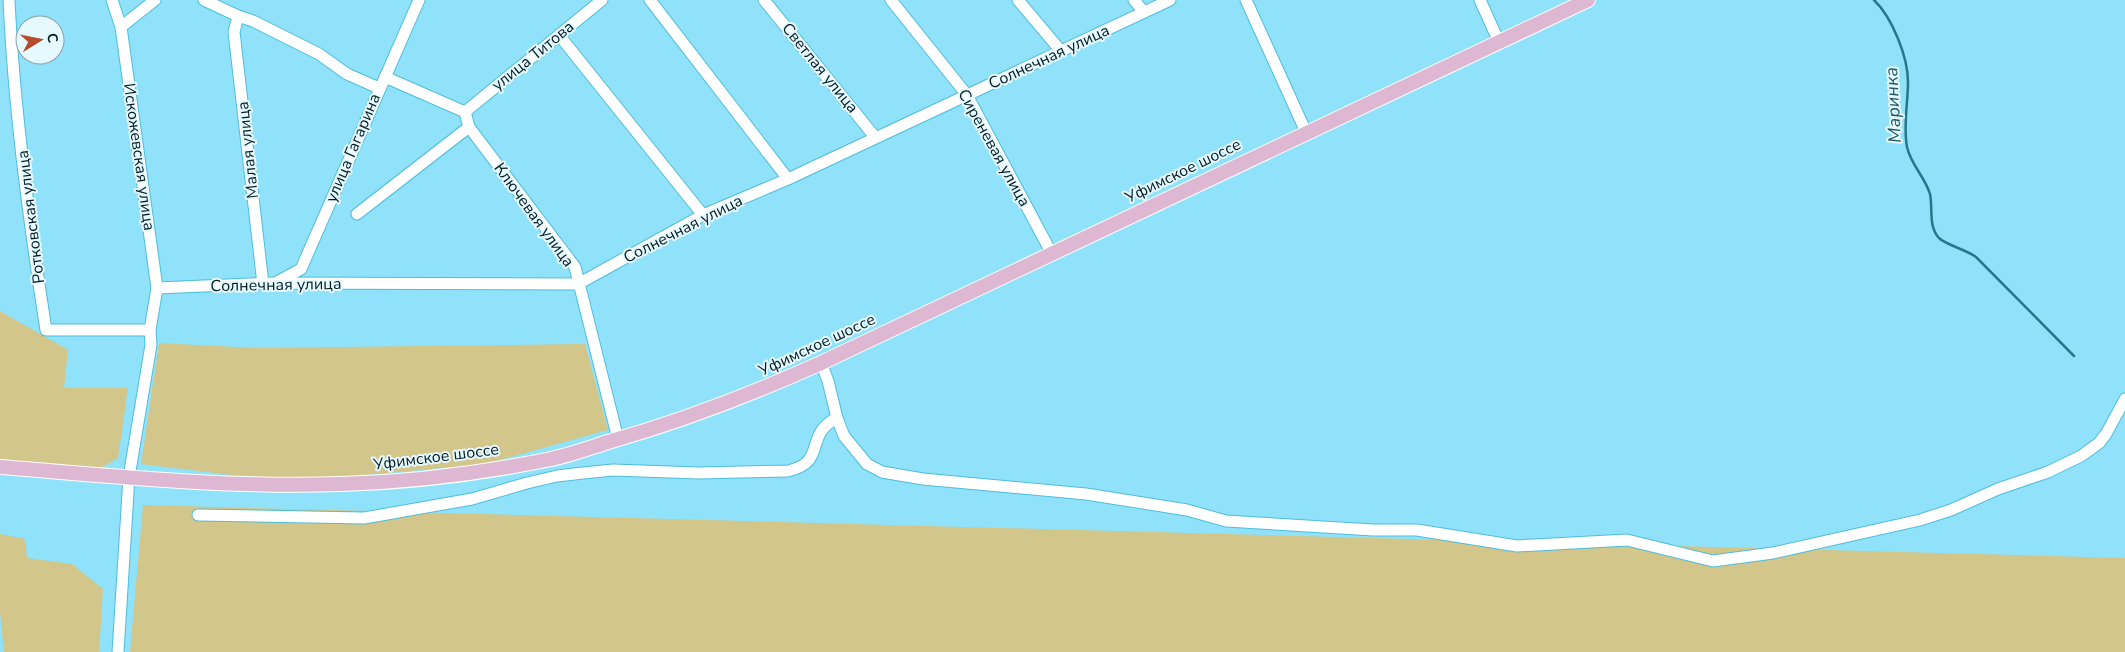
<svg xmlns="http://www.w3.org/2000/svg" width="2125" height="652" font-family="'Nunito Sans',sans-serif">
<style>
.green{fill:#d2c68a}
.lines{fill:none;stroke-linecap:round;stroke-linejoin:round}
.stream{stroke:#27778c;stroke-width:2.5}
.minor-casing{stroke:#4ebddb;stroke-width:13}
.major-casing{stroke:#fff;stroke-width:16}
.minor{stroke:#fff;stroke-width:11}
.major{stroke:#deb8d3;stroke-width:14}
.labels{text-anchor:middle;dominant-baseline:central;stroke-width:4;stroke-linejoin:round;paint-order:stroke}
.street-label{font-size:16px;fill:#031b21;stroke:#e5f9ff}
.water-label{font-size:18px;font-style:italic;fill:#1c5563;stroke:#e5f9ff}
</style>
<rect width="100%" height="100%" fill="#90e2fa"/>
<!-- green -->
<g class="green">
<polygon points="0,311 68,350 64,388 128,388 118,458 94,472 0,464"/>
<polygon points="159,343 257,348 585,344 608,430 486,464 289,482 141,464"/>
<polygon points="143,505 2125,558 2125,652 130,652"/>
<polygon points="0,534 25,539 27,558 72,564 103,589 99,652 4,652 0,613"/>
</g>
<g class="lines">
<!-- stream -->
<path class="stream" d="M1874 0C1892 17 1908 57 1908 82 1908 103 1903 126 1907 147 1911 165 1925 177 1930 194 1933 208 1928 226 1939 238 1946 245 1965 249 1976 257L2074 356"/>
<defs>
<g id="minor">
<path d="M9 0C14 110 29 221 46 330H150"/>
<polyline points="112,0 121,27 157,288 150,330 151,345 129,477 118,652"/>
<polyline points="204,0 238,16 253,21 319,54 347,74 379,88"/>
<polyline points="650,0 788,179"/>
<polyline points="764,0 875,137"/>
<polyline points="891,0 967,95 1052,254"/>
<polyline points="1018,0 1061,51"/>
<polyline points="1134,0 1144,12"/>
<polyline points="1246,0 1306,132"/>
<polyline points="1480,0 1499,42"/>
<polyline points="238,16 234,32 263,284"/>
<polyline points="121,27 155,0"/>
<polyline points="559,35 703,215"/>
<polyline points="385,77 465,112 469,127 575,267 618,439"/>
<polyline points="465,112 602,0"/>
<polyline points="357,214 469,127"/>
<polyline points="275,283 301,269 419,0"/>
<polyline points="157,288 274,283 578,284 703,215 788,179 1170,0"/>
<polyline points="821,363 828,381 837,418 844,436 867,464 882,472 923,479 1086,494 1187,510 1226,521 1373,530 1417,530 1517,546 1627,540 1713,561 1773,553 1920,520 1951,510 1998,489 2048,472 2081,456 2099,443 2106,434 2125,399"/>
<path d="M198 515 364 518 472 499 527 483 557 476 583 473 613 470 698 473 788 471C828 462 803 435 837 418"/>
</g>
<path id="major" d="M0 467C113 476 228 488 341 484 411 482 483 473 551 459 570 455 589 448 608 442 682 421 750 395 821 363L1588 0"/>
</defs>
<!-- minor casing -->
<use href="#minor" class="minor-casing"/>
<!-- major casing -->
<use href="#major" class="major-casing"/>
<!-- minor -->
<use href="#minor" class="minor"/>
<!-- major -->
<use href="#major" class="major"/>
</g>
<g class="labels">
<!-- street labels -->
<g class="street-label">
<text transform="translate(533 56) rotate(-39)">улица Титова</text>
<text transform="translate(1049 57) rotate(-25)">Солнечная улица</text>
<text transform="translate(820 68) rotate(51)">Светлая улица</text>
<text transform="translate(353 148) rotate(-67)">улица Гагарина</text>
<text transform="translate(994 148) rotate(61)">Сиреневая улица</text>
<text transform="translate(248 150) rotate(-96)">Малая улица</text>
<text transform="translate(139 157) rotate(82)">Искожевская улица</text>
<text transform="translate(1183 171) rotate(-26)">Уфимское шоссе</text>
<text transform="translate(534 215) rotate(54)">Ключевая улица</text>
<text transform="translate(31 217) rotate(-97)">Ротковская улица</text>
<text transform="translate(683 229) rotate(-27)">Солнечная улица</text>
<text transform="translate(276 285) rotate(-1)">Солнечная улица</text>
<text transform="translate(817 345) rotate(-25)">Уфимское шоссе</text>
<text transform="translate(436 457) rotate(-7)">Уфимское шоссе</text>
</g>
<!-- water labels -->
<g class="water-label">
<text transform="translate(1893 105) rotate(-93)">Маринка</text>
</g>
</g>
<!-- north arrow -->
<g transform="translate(40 40) rotate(80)"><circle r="24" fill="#e5f9ff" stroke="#8ba0a6"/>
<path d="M0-4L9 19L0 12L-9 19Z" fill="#b44c2a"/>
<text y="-8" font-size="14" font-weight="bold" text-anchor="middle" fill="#031b21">С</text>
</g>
</svg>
